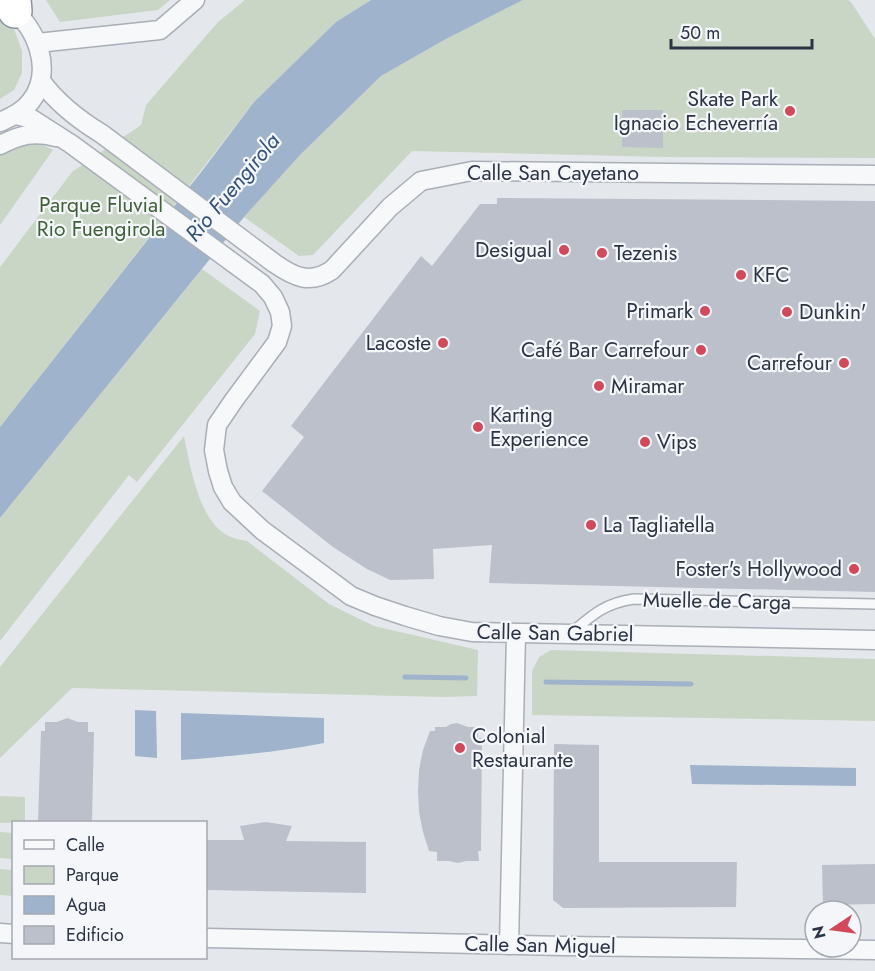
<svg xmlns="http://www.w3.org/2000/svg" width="875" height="971" font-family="Jost,sans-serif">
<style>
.green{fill:#c9d6c5}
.water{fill:#9fb4cc}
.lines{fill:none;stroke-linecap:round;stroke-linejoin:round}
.stream{stroke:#9fb4cc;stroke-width:5}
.building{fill:#bbc0ca}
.service-casing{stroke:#a9aeb7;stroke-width:12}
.minor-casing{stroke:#a9aeb7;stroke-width:21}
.motorway-casing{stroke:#8b94a3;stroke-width:36}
.service{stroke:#f7f8fa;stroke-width:9}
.minor{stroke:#f7f8fa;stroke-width:18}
.motorway{stroke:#fff;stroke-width:33}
.poi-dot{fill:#d1495b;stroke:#f4f6f9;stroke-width:2}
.labels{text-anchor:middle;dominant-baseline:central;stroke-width:4.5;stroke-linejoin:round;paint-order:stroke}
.poi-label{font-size:21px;fill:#2b3445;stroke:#f4f6f9;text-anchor:start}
.street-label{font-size:21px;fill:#2b3445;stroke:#f4f6f9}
.park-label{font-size:21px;fill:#3f6138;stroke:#f4f6f9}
.water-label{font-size:22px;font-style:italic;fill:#34527a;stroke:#f4f6f9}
</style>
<rect width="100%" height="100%" fill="#e4e7ec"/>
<!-- green -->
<g class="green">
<polygon points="46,0 170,0 158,10 60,22"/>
<polygon points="245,0 371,0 336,22 254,102 151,235 0,427 0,267 72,172 141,125 146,105 218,22"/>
<polygon points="523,0 848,0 851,2 875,39 875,158 665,157 412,151 313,255 299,256 244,217 300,155 381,76 444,40"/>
<polygon points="0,18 13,26 22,51 22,73 14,90 0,99"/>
<polygon points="37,142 53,150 0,225 0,152 6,149"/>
<polygon points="202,269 260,311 255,334 137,482 129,475 0,641 0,518"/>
<path d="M184 436C190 465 198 517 225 534 232 538 239 540 247 541L329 604 374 626 478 650 477 696 445 697 72 688 0 758V667Z"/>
<polygon points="551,650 875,659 875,721 532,715 532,671 539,657"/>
<polygon points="0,796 25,797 25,822 0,823"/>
<polygon points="0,832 13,833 13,859 0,858"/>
<polygon points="0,869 13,870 13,896 0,895"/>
</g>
<!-- water -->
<g class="water">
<polygon points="371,0 523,0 444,40 381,76 300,155 244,217 0,518 0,427 202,171 254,102 336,22"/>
<polygon points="135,710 156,711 157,758 135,756"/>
<path d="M181 713 324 718V743C276 752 229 757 181 760Z"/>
<polygon points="690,765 856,768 856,786 692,784"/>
</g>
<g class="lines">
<!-- stream -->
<g class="stream">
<polyline points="405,677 466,678"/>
<polyline points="546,682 691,684"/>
</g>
</g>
<!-- building -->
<g class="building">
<polygon points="622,110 663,110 663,148 622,147"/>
<polygon points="497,198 875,201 875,592 489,583 492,545 433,549 434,579 390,580 367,569 333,547 262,491 304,437 291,426 421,256 432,266 480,204 497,204"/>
<polygon points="67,718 78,722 88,722 88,732 94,732 92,822 38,822 41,731 45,731 45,722 57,722"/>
<polygon points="457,723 468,727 478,727 478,738 482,738 481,851 478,851 479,861 466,861 458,863 449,861 437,861 437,852 429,851 423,832 419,812 418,791 419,770 423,750 430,731 435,731 435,727 446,727 451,724"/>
<polygon points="554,744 599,745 599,862 737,862 736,907 563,908 553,900"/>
<polygon points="266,822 292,826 286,841 366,842 366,893 206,890 206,840 244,840 240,826"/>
<polygon points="875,864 875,904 823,905 822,865"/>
</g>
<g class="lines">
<defs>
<path id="service" d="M571 633C592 615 605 603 634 599L875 604"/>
<g id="minor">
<polyline points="37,43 160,30 195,0"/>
<path d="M41 81C57 103 79 120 102 134L274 263C294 277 310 285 332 270L390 207 421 181 472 171 875 175"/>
<polyline points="16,115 32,119 71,144 262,284 273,297 280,312 282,326 277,342 234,400 217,425 214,450 218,471 223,487 232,502 262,530 351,596 375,606 405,616 439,626 472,632 875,640"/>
<path d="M0 122C11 117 23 112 31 101 54 71 37 27 9 7"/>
<path d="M0 145C20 135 33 131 56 137"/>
<polyline points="0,933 14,934"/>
<polyline points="206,938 564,946 875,950"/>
<polyline points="509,945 516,634"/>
</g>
<polyline id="motorway" points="14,0 15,11"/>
</defs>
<!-- service casing -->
<use href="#service" class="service-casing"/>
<!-- minor casing -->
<use href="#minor" class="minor-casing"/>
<!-- motorway casing -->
<use href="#motorway" class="motorway-casing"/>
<!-- service -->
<use href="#service" class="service"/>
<!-- minor -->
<use href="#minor" class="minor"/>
<!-- motorway -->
<use href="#motorway" class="motorway"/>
</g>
<!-- markers -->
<g class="poi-dot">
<circle cx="790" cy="111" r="6"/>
<circle cx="564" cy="250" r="6"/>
<circle cx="602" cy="253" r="6"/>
<circle cx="741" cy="275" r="6"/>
<circle cx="705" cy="311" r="6"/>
<circle cx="787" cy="312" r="6"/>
<circle cx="443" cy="343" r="6"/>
<circle cx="701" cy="350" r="6"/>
<circle cx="844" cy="363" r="6"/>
<circle cx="599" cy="386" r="6"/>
<circle cx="478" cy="427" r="6"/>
<circle cx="645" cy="442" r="6"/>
<circle cx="591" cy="525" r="6"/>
<circle cx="854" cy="569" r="6"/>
<circle cx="460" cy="748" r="6"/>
</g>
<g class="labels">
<!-- poi labels -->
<g class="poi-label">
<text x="778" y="99" text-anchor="end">Skate Park<tspan x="778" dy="24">Ignacio Echeverría</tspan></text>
<text x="552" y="250" text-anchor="end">Desigual</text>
<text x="614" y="253">Tezenis</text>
<text x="753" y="275">KFC</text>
<text x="693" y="311" text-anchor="end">Primark</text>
<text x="799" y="312">Dunkin'</text>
<text x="431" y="343" text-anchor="end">Lacoste</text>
<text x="689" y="350" text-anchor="end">Café Bar Carrefour</text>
<text x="832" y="363" text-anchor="end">Carrefour</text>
<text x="611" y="386">Miramar</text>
<text x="490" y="415">Karting<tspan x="490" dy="24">Experience</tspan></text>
<text x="657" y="442">Vips</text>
<text x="603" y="525">La Tagliatella</text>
<text x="842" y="569" text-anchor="end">Foster's Hollywood</text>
<text x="472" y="736">Colonial<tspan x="472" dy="24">Restaurante</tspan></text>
</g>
<!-- street labels -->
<g class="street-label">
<text x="553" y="173">Calle San Cayetano</text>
<text transform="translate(717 601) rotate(1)">Muelle de Carga</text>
<text transform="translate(555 633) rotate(1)">Calle San Gabriel</text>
<text transform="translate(540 945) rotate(1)">Calle San Miguel</text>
</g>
<!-- park labels -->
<g class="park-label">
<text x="101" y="205">Parque Fluvial<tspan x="101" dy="24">Rio Fuengirola</tspan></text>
</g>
<!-- water labels -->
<g class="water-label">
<text transform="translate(232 187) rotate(-50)">Rio Fuengirola</text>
</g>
</g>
<!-- legend -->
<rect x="12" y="821" width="195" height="138" fill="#f4f6f9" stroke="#a4a8b1" stroke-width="1.5"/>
<rect x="24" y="840" width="30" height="9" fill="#f7f8fa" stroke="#a4a8b1" stroke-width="1.5"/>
<text x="66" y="851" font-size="18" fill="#2b3445">Calle</text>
<rect x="24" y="866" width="30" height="18" fill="#c9d6c5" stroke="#a4a8b1" stroke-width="1.5"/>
<text x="66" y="881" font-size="18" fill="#2b3445">Parque</text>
<rect x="24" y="896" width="30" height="18" fill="#9fb4cc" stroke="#a4a8b1" stroke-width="1.5"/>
<text x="66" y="911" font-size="18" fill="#2b3445">Agua</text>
<rect x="24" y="926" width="30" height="18" fill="#bbc0ca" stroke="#a4a8b1" stroke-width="1.5"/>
<text x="66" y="941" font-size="18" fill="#2b3445">Edificio</text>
<!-- north arrow -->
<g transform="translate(833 929) rotate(257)"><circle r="28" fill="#f4f6f9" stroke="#a4a8b1" stroke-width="1.5"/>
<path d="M0-4.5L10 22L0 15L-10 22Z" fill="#d1495b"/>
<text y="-9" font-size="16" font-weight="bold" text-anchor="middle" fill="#2b3445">N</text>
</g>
<!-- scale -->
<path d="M671 39v9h141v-9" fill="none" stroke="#2b3445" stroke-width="3"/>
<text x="680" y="39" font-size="18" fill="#2b3445" stroke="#f4f6f9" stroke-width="4.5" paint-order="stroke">50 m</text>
</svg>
